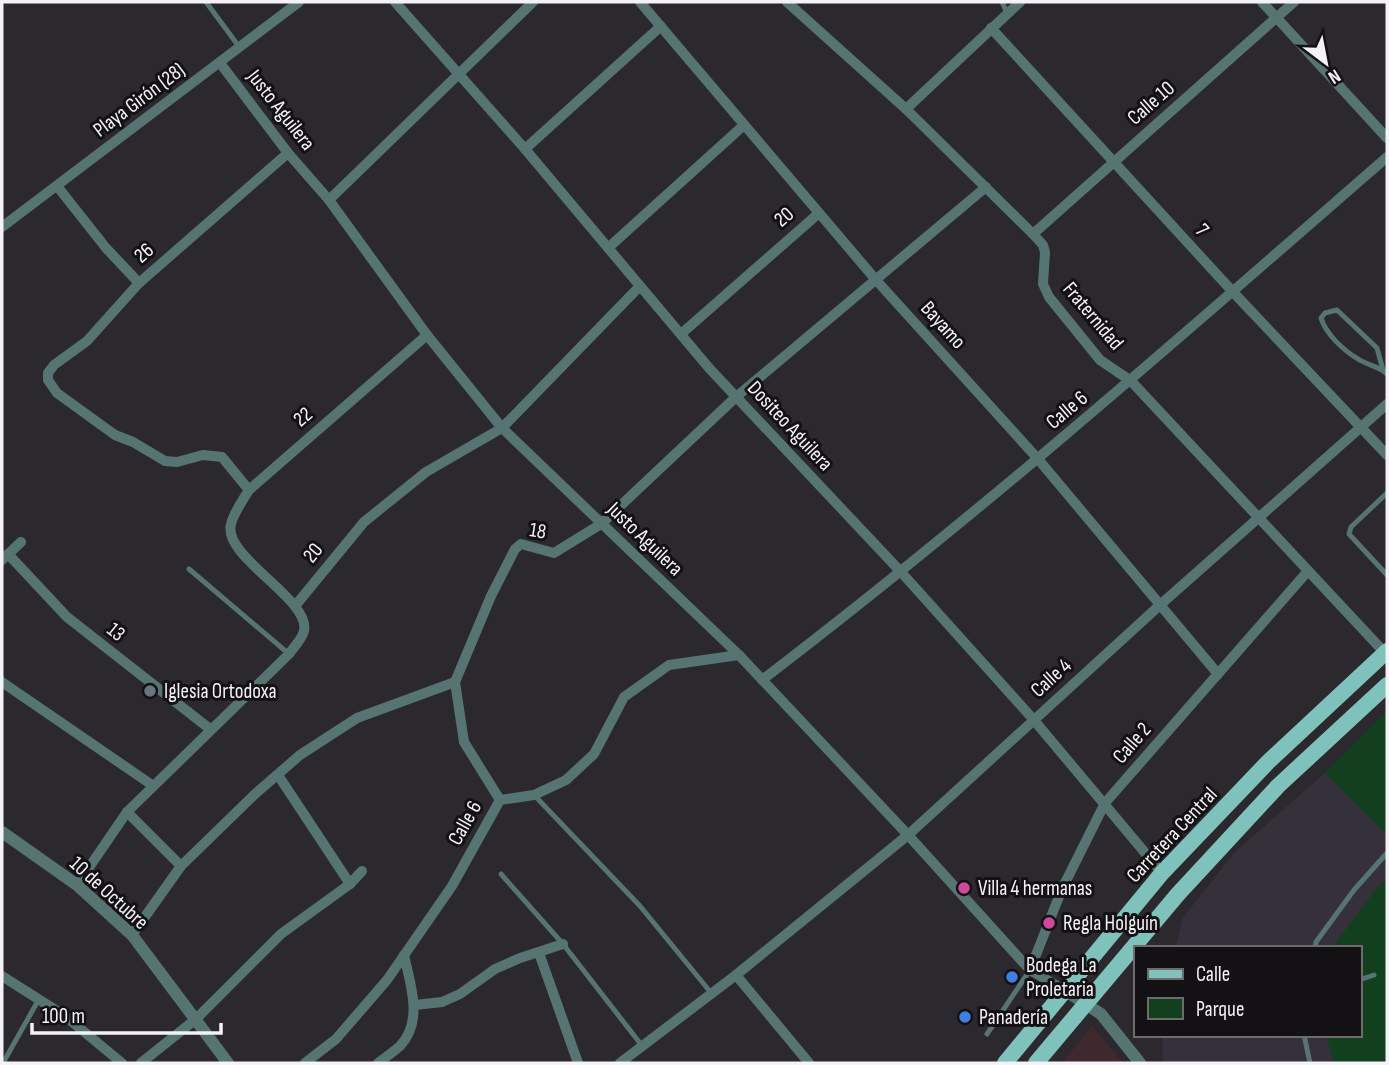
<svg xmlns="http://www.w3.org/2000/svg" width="1389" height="1065" font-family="'Sofia Sans Condensed',sans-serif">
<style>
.built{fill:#36303b}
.medical{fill:#3e2a2e}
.green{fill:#12401e}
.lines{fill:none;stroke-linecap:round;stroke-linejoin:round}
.service{stroke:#567572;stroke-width:5}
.minor{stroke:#567572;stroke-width:10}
.tertiary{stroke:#567572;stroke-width:12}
.primary{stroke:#7fc2bb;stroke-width:16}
.worship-dot{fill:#6b7280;stroke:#131114;stroke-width:2.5}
.hotel-dot{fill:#d1479c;stroke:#131114;stroke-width:2.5}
.shop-dot{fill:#3f7fe0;stroke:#131114;stroke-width:2.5}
.labels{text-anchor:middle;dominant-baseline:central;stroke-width:6;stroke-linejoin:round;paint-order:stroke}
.street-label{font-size:21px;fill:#f4f2f6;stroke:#131114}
.poi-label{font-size:21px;fill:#f4f2f6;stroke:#131114;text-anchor:start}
</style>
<rect width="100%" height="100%" fill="#2b282e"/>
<!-- built -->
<polygon class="built" points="1387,711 1387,1063 1163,1063 1162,1035 1359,1035 1359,948 1176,948 1182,919 1234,853 1325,773"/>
<!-- medical -->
<polygon class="medical" points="1092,1026 1123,1063 1062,1063"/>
<!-- green -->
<g class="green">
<polygon points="1387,711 1387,835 1325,773"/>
<polygon points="1387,878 1387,1063 1334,1063 1326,1035 1359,1035 1359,948 1332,948 1376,889"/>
</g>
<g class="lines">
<!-- service -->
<g class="service">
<polyline points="206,2 240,48"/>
<polyline points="1002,2 1007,13"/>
<path d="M1383 370 1377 348 1337 310 1325 313 1321 318C1326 334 1343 350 1358 359 1367 365 1379 366 1387 374"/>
<polyline points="1387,493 1351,527 1349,534 1387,575"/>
<polyline points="189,569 289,654"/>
<polyline points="534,795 640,906 712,994"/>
<polyline points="501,874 563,944 643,1047"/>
<polyline points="1315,948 1316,942 1354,890 1387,853"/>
<polyline points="1359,980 1374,975"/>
<polyline points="987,1034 1030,970"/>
<polyline points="1304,1035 1310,1063"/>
<polyline points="3,1063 39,999"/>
</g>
<!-- minor -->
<g class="minor">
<polyline points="395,2 525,149 709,368 901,572 1033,719 1162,873"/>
<polyline points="640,2 876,280 1038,459 1218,674"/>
<polyline points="787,2 906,109 1033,234 1043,245 1045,252 1043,284 1049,297 1100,360 1131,381 1385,653"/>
<polyline points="1262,2 1387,138"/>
<polyline points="991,28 1233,292 1387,455"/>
<polyline points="220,63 288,153 329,200 427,335 502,428 739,655 908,835 1030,970 1066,991"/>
<polyline points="906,109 1020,2"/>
<polyline points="525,149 661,26"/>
<polyline points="57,186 106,248 139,283"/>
<polyline points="329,200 533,2"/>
<polyline points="2,227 299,2"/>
<polyline points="1033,234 1294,2"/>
<polyline points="608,248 744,125"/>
<polyline points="681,334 819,213"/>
<polyline points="249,490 222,457 203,455 177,462 165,461 133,442 115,435 57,393 48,380 48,373 54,365 87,341 139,283 288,153"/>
<polyline points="8,554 67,617 210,729"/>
<polyline points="2,560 21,542"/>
<polyline points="295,606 364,522 426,472 502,428 640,286"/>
<path d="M762 680C978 515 1182 336 1387 157"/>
<polyline points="2,682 152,785"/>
<polyline points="455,682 464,742 500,800"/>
<polyline points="278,775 350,884"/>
<polyline points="500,800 534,795 566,780 594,754 624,697 669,665 739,655"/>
<polyline points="127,812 181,866"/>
<path d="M77 885 127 812 289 654C294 647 302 639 304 631 311 599 222 557 231 524 234 512 243 500 249 490L427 335"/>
<polyline points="132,935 181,866 254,795 300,755 357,718 455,682 491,596 515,549 521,544 554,553 601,524 736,397 986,187"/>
<polyline points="539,953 578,1063"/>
<polyline points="1030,970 1062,889 1105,803 1308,571"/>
<polyline points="736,975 809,1063"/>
<polyline points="2,976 65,1016 122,1063"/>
<polyline points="415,1005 442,1002 460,994 495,969 520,958 563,944"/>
<polyline points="141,1063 196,1019 281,934 350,884 362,871"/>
<polyline points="305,1063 336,1039 387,980 452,886 500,800"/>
<path d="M378 1063C385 1058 393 1052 400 1046 424 1021 410 983 404 955"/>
<polyline points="620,1063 736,975 908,835 1160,605 1387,404"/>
</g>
<!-- tertiary -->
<g class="tertiary">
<polyline points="2,832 77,885 132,935 228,1063"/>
<polyline points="1066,991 1101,1014 1140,1063"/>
</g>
<!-- primary -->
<g class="primary">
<polyline points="1005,1063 1162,873 1268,762 1387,651"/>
<polyline points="1036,1063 1178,894 1278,786 1387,685"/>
</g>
</g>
<!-- markers -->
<circle class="worship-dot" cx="150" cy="691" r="7"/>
<g class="hotel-dot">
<circle cx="964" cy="888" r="7"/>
<circle cx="1049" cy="923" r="7"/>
</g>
<g class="shop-dot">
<circle cx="1012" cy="977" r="7"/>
<circle cx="965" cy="1017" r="7"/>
</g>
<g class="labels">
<!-- street labels -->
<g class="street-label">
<text transform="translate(139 100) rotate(-37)">Playa Girón (28)</text>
<text transform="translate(1151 103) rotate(-41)">Calle 10</text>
<text transform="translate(281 110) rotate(52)">Justo Aguilera</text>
<text transform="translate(784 217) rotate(-41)">20</text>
<text transform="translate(1202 230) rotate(48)">7</text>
<text transform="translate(144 253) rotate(-41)">26</text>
<text transform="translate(1093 316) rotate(50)">Fraternidad</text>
<text transform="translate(943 325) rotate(48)">Bayamo</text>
<text transform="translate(1067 410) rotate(-40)">Calle 6</text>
<text transform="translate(303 417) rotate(-41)">22</text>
<text transform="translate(790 426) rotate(47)">Dositeo Aguilera</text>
<text transform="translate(538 531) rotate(9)">18</text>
<text transform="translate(645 539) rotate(44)">Justo Aguilera</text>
<text transform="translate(313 553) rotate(-51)">20</text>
<text transform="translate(116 632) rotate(39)">13</text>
<text transform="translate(1051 678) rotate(-42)">Calle 4</text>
<text transform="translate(1132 743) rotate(-49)">Calle 2</text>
<text transform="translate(465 823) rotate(-61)">Calle 6</text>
<text transform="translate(1172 835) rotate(-47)">Carretera Central</text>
<text transform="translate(109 893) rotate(42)">10 de Octubre</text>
</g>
<!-- poi labels -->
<g class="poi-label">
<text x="164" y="691">Iglesia Ortodoxa</text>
<text x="978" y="888">Villa 4 hermanas</text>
<text x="1063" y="923">Regla Holguín</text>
<text x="1026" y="965">Bodega La<tspan x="1026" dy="24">Proletaria</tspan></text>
<text x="979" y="1017">Panadería</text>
</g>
</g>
<!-- border -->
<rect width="1389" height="1065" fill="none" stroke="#f4f2f6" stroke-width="7"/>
<!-- legend -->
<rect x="1134" y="946" width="228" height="91" fill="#131114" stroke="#6d6b6e" stroke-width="2"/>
<rect x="1148" y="969" width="35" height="10" fill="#7fc2bb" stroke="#6d6b6e" stroke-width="2"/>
<text x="1196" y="981" font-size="21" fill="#f4f2f6">Calle</text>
<rect x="1148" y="998" width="35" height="21" fill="#12401e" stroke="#6d6b6e" stroke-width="2"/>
<text x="1196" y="1016" font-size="21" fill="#f4f2f6">Parque</text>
<!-- north arrow -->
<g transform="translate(1326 63) rotate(148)" stroke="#131114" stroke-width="5" paint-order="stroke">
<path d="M0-5L12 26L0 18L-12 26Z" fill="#f4f2f6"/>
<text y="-10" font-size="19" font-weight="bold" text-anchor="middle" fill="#f4f2f6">N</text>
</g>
<!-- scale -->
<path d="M32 1023v10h189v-10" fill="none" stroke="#f4f2f6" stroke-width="3.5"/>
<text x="42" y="1023" font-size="21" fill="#f4f2f6" stroke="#131114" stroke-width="5" paint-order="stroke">100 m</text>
</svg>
